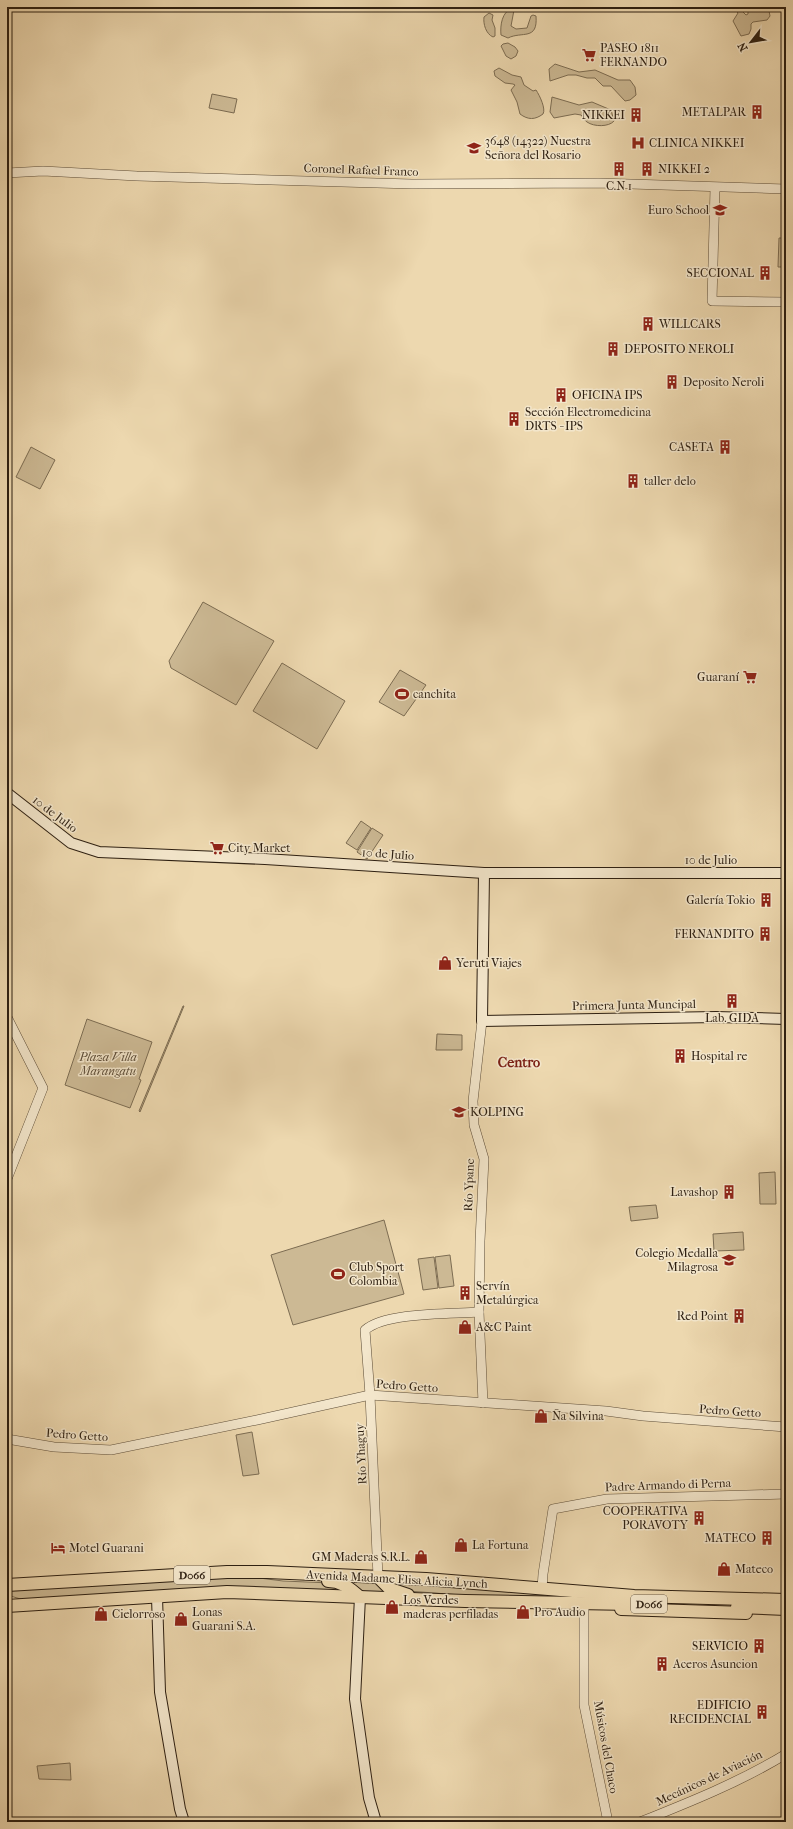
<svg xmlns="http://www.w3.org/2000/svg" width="793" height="1829" font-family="'IM FELL French Canon',serif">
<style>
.green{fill:#ccb994;stroke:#7c6c52}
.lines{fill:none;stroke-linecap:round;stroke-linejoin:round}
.tertiary-casing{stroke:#5d4d38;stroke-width:10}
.secondary-casing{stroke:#2d1f11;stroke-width:12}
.trunk-casing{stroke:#2d1f11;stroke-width:14}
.tertiary{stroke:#f3e6cb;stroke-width:9}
.secondary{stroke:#f3e6cb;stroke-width:10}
.trunk{stroke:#edd8af;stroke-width:12}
.labels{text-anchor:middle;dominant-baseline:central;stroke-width:3;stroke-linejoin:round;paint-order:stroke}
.shield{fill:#f3e6cb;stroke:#685b49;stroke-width:1}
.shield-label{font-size:11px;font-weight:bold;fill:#2d1f11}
.poi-label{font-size:12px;fill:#2d1f11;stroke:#f3e6cb;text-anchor:start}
.street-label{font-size:12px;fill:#2d1f11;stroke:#f3e6cb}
.park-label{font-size:12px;font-style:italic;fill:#5d4d38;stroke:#f3e6cb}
.quarter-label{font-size:14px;font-weight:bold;fill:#7a1f14;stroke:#f3e6cb}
</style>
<rect width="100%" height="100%" fill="#edd8af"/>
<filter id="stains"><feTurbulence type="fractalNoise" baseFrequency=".005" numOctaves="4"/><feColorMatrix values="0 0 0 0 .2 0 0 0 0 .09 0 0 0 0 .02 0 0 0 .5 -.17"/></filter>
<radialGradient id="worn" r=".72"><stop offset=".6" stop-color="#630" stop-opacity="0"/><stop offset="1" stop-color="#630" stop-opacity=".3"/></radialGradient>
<!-- green -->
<g class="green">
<polygon points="733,7 742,7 742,11 746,15 748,14 748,7 765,7 769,11 770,16 767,20 753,22 751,24 751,29 749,34 741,36 733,21 738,13"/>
<path d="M512 8 514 10 511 26 516 29 527 28 531 16 533 15 536 16C538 41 522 31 508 38L501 35C500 25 502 12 512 8Z"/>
<path d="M489 13 493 15 492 20 495 28V36L493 37C486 34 483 24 484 17Z"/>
<polygon points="508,43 515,47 518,51 516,56 511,59 506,56 501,46 503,44"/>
<polygon points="555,64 579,72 595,70 618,80 630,80 635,87 636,95 630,100 625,101 611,86 603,86 595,78 587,78 576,75 568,75 550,81 549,69"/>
<path d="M499 68 512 75 521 77 524 85 533 91 536 90C540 96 546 109 543 114 535 120 528 120 520 114L517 102 511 90 515 85 513 84 505 83 495 76 494 71Z"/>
<polygon points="212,94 237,99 234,113 209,108"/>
<path d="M552 97 579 105 592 102 611 110 614 121C609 127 594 127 587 122 585 121 583 117 581 115L575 114 554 118 550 112Z"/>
<polygon points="779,238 786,238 786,267 778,267"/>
<polygon points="31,447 55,460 40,489 16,477"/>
<polygon points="203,602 274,641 236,705 171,668 169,661"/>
<polygon points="282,663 345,701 317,749 253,711"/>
<polygon points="400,670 426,685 404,716 379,702"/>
<polygon points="361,821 371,828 357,850 346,843"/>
<polygon points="372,828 383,835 367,859 357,852"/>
<polygon points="183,1006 184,1006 140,1112 139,1111"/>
<polygon points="87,1019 152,1042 139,1079 141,1080 130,1108 65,1085"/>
<polygon points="437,1034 462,1035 462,1050 436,1050"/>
<polygon points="775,1172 776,1204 760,1204 759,1173"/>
<polygon points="656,1205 658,1218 631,1221 629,1207"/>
<polygon points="384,1220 404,1294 293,1325 271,1255"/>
<polygon points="743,1232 744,1250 714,1251 713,1234"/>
<polygon points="450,1255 454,1286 439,1288 435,1257"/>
<polygon points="434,1257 438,1288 423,1290 418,1259"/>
<polygon points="252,1432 259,1474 243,1476 236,1435"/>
<polygon points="243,1576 283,1581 331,1583 350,1592 24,1600 7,1595 7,1589"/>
<polygon points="344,1580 373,1580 394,1593 359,1593"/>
<polygon points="384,1581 509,1590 551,1597 474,1596 408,1591"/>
<polygon points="70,1763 71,1780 39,1779 37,1766"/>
</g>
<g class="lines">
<defs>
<g id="tertiary">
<polyline points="7,173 43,171 137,176 412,184 599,183 786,189"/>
<polyline points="715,188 712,301 786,302"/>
<polyline points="7,1017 43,1088 7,1179"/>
<polyline points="482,1021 473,1101 474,1125 484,1159 480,1241 479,1312 483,1403"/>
<polyline points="7,1439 54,1447 111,1450 257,1420 370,1395 606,1411 643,1416 786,1427"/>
<path d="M378 1577 370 1395 365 1330C385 1312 450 1314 479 1312"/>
<polyline points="542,1589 543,1574 553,1509 607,1499 786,1494"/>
<polyline points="584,1603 584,1705 608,1822"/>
<path d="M640 1822C690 1802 740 1782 786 1754"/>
</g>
<g id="secondary">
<polyline points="7,793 71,843 99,852 265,859 484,873 786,873"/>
<polyline points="484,873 482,1021 716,1017 786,1019"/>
<polyline points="157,1597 160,1692 180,1809 184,1822"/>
<polyline points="360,1597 355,1699 369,1798 376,1822"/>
</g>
<g id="trunk">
<polyline points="378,1577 390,1589 408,1595"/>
<path d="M328 1581C342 1581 349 1588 360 1597"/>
<polyline points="7,1585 227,1572 267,1572 426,1579 634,1596 786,1600"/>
<polyline points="7,1606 227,1592 465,1601 631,1604"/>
<polyline points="737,1607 786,1609"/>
<polyline points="621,1609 746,1613"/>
</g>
</defs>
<!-- tertiary casing -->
<use href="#tertiary" class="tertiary-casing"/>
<!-- secondary casing -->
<use href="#secondary" class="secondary-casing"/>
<!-- trunk casing -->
<use href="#trunk" class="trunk-casing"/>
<!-- tertiary -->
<use href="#tertiary" class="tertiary"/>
<!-- secondary -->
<use href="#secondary" class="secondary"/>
<!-- trunk -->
<use href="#trunk" class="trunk"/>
</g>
<!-- icons -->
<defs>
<symbol id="supermarket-bare" viewBox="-9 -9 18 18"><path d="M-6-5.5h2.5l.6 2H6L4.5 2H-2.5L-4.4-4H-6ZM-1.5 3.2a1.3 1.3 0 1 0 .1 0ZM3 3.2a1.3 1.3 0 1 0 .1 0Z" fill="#8f2418" stroke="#f3e6cb" stroke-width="2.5" paint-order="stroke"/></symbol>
<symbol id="building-bare" viewBox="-9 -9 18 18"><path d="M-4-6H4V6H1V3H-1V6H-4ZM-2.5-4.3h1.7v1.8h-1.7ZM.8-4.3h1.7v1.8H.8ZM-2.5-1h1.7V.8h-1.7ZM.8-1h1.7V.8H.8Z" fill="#8f2418" stroke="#f3e6cb" stroke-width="2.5" paint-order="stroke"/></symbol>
<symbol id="hospital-bare" viewBox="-9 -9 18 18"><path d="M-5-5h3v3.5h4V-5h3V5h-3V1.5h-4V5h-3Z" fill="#8f2418" stroke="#f3e6cb" stroke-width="2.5" paint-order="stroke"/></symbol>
<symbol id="school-bare" viewBox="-9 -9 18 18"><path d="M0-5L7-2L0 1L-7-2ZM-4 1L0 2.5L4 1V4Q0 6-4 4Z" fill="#8f2418" stroke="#f3e6cb" stroke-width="2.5" paint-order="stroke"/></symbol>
<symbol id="stadium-bare" viewBox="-9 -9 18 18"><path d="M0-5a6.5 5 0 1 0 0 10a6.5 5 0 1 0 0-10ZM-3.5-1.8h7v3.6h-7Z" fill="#8f2418" stroke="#f3e6cb" stroke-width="2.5" paint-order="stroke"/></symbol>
<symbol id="shop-bare" viewBox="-9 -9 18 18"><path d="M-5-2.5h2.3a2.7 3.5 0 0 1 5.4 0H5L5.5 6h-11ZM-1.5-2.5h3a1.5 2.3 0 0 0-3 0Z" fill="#8f2418" stroke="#f3e6cb" stroke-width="2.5" paint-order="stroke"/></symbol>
<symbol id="hotel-bare" viewBox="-9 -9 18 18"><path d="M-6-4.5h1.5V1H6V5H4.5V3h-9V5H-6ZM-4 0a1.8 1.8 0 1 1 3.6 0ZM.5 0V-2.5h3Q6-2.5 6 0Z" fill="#8f2418" stroke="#f3e6cb" stroke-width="2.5" paint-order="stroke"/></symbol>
</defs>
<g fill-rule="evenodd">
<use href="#supermarket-bare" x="579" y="45" width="20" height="20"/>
<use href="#building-bare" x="747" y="102" width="20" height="20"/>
<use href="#building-bare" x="626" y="105" width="20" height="20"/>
<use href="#hospital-bare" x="628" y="133" width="20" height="20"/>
<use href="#school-bare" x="464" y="138" width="20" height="20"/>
<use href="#building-bare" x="609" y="159" width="20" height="20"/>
<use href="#building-bare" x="637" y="159" width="20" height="20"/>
<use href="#school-bare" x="710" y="200" width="20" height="20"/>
<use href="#building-bare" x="755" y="263" width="20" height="20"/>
<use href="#building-bare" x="638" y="314" width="20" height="20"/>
<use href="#building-bare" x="603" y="339" width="20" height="20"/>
<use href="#building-bare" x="662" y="372" width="20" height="20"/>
<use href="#building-bare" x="551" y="385" width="20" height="20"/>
<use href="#building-bare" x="504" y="409" width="20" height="20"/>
<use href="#building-bare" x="715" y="437" width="20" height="20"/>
<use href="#building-bare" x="623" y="471" width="20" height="20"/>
<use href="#supermarket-bare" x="740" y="667" width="20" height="20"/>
<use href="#stadium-bare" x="392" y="684" width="20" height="20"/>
<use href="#supermarket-bare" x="207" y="838" width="20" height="20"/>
<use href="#building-bare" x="756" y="890" width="20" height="20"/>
<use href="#building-bare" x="755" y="924" width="20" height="20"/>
<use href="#shop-bare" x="435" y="953" width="20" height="20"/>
<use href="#building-bare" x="722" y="991" width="20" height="20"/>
<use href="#building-bare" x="670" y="1046" width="20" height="20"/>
<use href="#school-bare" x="449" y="1102" width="20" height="20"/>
<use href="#building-bare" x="719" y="1182" width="20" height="20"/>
<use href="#school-bare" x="719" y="1250" width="20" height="20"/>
<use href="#stadium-bare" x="328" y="1264" width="20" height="20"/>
<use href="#building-bare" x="455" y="1283" width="20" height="20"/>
<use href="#building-bare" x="729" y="1306" width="20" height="20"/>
<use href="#shop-bare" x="455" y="1317" width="20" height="20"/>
<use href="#shop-bare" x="531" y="1406" width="20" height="20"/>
<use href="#building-bare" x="689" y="1508" width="20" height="20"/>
<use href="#building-bare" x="757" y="1528" width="20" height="20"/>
<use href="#shop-bare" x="451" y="1535" width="20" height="20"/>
<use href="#hotel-bare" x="48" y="1538" width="20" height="20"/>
<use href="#shop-bare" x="411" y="1547" width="20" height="20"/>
<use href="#shop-bare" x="714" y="1559" width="20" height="20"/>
<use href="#shop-bare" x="382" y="1597" width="20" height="20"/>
<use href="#shop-bare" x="513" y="1602" width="20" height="20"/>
<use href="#shop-bare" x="91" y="1604" width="20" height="20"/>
<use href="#shop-bare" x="171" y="1609" width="20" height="20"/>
<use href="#building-bare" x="749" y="1636" width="20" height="20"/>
<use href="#building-bare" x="652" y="1654" width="20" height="20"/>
<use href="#building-bare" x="752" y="1702" width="20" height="20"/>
</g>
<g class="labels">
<!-- shield labels -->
<g class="shield">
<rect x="174" y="1566" width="36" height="18" rx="3"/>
<rect x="631" y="1595" width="36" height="18" rx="3"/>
</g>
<g class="shield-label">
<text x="192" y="1575">D066</text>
<text x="649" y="1604">D066</text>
</g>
<!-- poi labels -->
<g class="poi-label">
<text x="600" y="48">PASEO 1811<tspan x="600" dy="14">FERNANDO</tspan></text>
<text x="746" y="112" text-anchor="end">METALPAR</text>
<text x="625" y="115" text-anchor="end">NIKKEI</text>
<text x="485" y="141">3648 (14322) Nuestra<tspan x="485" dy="14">Señora del Rosario</tspan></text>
<text x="649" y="143">CLINICA NIKKEI</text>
<text x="658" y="169">NIKKEI 2</text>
<text x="619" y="186" text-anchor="middle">C.N 1</text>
<text x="709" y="210" text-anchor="end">Euro School</text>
<text x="754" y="273" text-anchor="end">SECCIONAL</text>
<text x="659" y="324">WILLCARS</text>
<text x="624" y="349">DEPOSITO NEROLI</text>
<text x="683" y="382">Deposito Neroli</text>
<text x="572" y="395">OFICINA IPS</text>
<text x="525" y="412">Sección Electromedicina<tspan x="525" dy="14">DRTS - IPS</tspan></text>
<text x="714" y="447" text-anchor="end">CASETA</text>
<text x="644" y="481">taller delo</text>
<text x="739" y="677" text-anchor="end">Guaraní</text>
<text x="413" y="694">canchita</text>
<text x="228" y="848">City Market</text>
<text x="755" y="900" text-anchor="end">Galería Tokio</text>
<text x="754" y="934" text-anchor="end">FERNANDITO</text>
<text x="456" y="963">Yeruti Viajes</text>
<text x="732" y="1018" text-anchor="middle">Lab. GIDA</text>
<text x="691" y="1056">Hospital re</text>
<text x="470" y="1112">KOLPING</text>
<text x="718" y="1192" text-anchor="end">Lavashop</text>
<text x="718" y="1253" text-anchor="end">Colegio Medalla<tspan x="718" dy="14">Milagrosa</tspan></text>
<text x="349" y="1267">Club Sport<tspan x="349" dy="14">Colombia</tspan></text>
<text x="476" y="1286">Servín<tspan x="476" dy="14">Metalúrgica</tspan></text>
<text x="728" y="1316" text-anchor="end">Red Point</text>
<text x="476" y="1327">A&amp;C Paint</text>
<text x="552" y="1416">Ña Silvina</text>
<text x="688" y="1511" text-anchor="end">COOPERATIVA<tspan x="688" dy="14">PORAVOTY</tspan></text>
<text x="756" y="1538" text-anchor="end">MATECO</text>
<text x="472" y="1545">La Fortuna</text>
<text x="69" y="1548">Motel Guarani</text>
<text x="410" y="1557" text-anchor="end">GM Maderas S.R.L.</text>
<text x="735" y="1569">Mateco</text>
<text x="403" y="1600">Los Verdes<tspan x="403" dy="14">maderas perfiladas</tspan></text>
<text x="192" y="1612">Lonas<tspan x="192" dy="14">Guarani S.A.</tspan></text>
<text x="534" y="1612">Pro Audio</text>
<text x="112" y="1614">Cielorroso</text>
<text x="748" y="1646" text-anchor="end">SERVICIO</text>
<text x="673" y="1664">Aceros Asuncion</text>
<text x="751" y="1705" text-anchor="end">EDIFICIO<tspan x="751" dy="14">RECIDENCIAL</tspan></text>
</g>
<!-- street labels -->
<g class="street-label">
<text transform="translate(361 170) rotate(2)">Coronel Rafael Franco</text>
<text transform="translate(55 814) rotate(37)">10 de Julio</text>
<text transform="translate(388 854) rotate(4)">10 de Julio</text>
<text x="711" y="860">10 de Julio</text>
<text transform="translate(634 1005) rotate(-1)">Primera Junta Muncipal</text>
<text transform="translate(469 1185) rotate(-88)">Río Ypane</text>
<text transform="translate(407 1386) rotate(4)">Pedro Getto</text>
<text transform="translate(730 1411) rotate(4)">Pedro Getto</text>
<text transform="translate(77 1435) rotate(4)">Pedro Getto</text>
<text transform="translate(361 1454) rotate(-93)">Río Yhaguy</text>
<text transform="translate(668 1485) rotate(-2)">Padre Armando di Perna</text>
<text transform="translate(397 1579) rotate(3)">Avenida Madame Elisa Alicia Lynch</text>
<text transform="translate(606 1747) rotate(80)">Músicos del Chaco</text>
<text transform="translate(709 1778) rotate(-25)">Mecánicos de Aviación</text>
</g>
<!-- park labels -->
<g class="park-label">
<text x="108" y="1057">Plaza Villa<tspan x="108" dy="14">Marangatu</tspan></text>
</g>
<!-- quarter labels -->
<g class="quarter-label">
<text x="519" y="1062">Centro</text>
</g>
</g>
<!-- margin -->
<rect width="793" height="1829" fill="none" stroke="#edd8af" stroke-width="24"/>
<rect x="8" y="8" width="777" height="1813" fill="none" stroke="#2d1f11" stroke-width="2"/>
<rect x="12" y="12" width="769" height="1805" fill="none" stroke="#2d1f11"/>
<!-- north arrow -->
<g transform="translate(751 42) rotate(239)" stroke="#f3e6cb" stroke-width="3" paint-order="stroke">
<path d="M0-3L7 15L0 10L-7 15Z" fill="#2d1f11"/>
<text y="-6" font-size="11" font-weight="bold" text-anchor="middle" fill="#2d1f11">N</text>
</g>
<rect width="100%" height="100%" filter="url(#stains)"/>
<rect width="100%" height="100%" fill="url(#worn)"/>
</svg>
